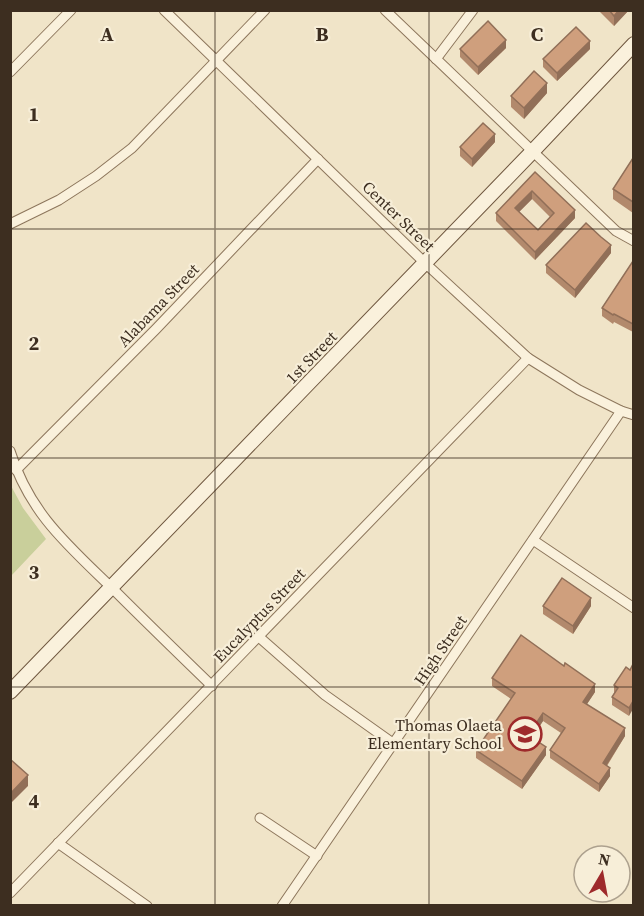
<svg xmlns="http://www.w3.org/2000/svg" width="644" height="916" font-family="'Source Serif 4',serif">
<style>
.green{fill:#c9cf9b}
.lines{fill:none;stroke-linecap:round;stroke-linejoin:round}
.street-casing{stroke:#8d765c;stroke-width:11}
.secondary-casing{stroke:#6f573f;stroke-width:16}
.street{stroke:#faf1dc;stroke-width:9}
.secondary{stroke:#faf1dc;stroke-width:14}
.wall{fill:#b2896c;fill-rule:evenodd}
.shaded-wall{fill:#916f58}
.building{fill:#cf9f7d;stroke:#916f58;stroke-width:1.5;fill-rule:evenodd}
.grid{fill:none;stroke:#3d2e20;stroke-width:1.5;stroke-opacity:0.55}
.labels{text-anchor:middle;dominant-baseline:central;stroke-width:4.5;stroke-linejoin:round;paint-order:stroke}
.street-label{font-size:16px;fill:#3d2e20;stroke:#f7eed8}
.poi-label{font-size:16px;fill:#3d2e20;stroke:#f7eed8;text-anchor:end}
.grid-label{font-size:20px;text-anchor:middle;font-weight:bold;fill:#3d2e20;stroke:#f7eed8;stroke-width:4.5;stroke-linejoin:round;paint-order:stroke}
</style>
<rect width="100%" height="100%" fill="#f0e4c8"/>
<!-- green -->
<polygon class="green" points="10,484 23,508 46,539 11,576"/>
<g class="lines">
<defs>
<g id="street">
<polyline points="164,10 425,263 528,358 579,390 621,411 634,415"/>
<polyline points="385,10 616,231 634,241"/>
<polyline points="436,59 473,10"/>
<polyline points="10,72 71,10"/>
<polyline points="10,224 59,200 96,176 132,148 265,10"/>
<path d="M10 451C30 515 70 547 116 592 148 624 180 655 212 686"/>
<polyline points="16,470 156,329 318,159"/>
<polyline points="533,540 634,608"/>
<polyline points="259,637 325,695 394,744"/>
<polyline points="260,818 317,856"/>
<polyline points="58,843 147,906"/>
<polyline points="10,893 528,358"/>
<polyline points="282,906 621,411"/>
</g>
<polyline id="secondary" points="10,692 532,152 634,44"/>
</defs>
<!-- street casing -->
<use href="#street" class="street-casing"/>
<!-- secondary casing -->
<use href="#secondary" class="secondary-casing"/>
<!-- street -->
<use href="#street" class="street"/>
<!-- secondary -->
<use href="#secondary" class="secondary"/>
</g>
<!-- wall -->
<g class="wall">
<polygon points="598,10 629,10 614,26"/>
<polygon points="506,48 478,75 460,57 460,49"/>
<polygon points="590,49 557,81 543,67 543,59"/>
<polygon points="547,93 524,119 511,107 511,96"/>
<polygon points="495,142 472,167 460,156 460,147"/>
<polygon points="633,158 633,213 613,199 613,189"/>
<path d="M535 172 575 218 535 260 496 221V213ZM532 199 550 217 538 230 519 212Z"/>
<polygon points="611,253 575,298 546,273 546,265"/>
<polygon points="633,261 633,332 614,322 613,324 602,316 602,308"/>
<polygon points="543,606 591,606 573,634 543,614"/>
<polygon points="630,670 629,716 612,705 612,697 614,693 614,685"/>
<polygon points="492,678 595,692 587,704 625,736 607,766 610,776 599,792 550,758 550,750 561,733 543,721 532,738 546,755 522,789 476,758 476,750 511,699 492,686"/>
</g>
<!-- shaded-wall -->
<g class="shaded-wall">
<polygon points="619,10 629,10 614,26 614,16"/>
<polygon points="506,40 506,48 478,75 478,67"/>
<polygon points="590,41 590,49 557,81 557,73"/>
<polygon points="547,83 547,93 524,119 524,108"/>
<polygon points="495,134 495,142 472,167 472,159"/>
<polygon points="532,191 532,199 515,216 515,208"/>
<polygon points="575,210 575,218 535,260 535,252"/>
<polygon points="611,245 611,253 575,298 575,290"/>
<polygon points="591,598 591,606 573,634 573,626"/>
<polygon points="595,684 595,692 583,710 583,702"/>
<polygon points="633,701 633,709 629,716 629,708"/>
<polygon points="543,713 543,721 528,743 528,735"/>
<polygon points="625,728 625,736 603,771 603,763"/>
<polygon points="546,747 546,755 522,789 522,781"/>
<polygon points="610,768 610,776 599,792 599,784"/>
<polygon points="28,775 28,786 10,804 10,794"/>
</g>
<!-- building -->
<g class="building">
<polygon points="609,10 619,10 614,16"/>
<polygon points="488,21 506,40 478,67 460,49"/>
<polygon points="576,27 590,41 557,73 543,59"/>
<polygon points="534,71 547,83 524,108 511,96"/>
<polygon points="483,123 495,134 472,159 460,147"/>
<polygon points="633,158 633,202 613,189"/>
<path d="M535 172 575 210 535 252 496 213ZM532 191 554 213 538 230 515 208Z"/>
<polygon points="586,223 601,237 611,245 575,290 546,265"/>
<polygon points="633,261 633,324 614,314 613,315 602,308"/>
<polygon points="562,578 591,598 573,626 543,606"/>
<polygon points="521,635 564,666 565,663 595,684 583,702 625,728 603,763 610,768 599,784 550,750 565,728 543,713 528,735 546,747 522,781 476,750 515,693 492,678"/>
<polygon points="633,664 633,701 629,708 612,697 618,688 614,685 626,667 630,670"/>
<polygon points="10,759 28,775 10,794"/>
</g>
<!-- grid -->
<path class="grid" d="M215 10V906M429 10V906M10 229H634M10 458H634M10 687H634"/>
<!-- icons -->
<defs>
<symbol id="school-ring" viewBox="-11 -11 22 22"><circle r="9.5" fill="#f7eed8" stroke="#9e2a2b" stroke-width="1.5"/><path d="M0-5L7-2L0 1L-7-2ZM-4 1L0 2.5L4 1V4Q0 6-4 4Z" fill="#9e2a2b"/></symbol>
</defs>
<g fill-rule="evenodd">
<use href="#school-ring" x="506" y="715" width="38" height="38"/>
</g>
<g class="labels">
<!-- street labels -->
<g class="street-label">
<text transform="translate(399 216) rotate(44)">Center Street</text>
<text transform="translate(158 305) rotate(-46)">Alabama Street</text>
<text transform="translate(311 357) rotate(-46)">1st Street</text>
<text transform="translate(259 615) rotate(-46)">Eucalyptus Street</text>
<text transform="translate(440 650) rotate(-56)">High Street</text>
</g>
<!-- poi labels -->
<g class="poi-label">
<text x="502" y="725">Thomas Olaeta<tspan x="502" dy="18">Elementary School</tspan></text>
</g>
</g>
<g class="grid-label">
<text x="107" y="41">A</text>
<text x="322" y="41">B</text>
<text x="537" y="41">C</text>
<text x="34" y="121">1</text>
<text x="34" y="350">2</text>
<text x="34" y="579">3</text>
<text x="34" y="808">4</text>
</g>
<!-- border -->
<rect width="644" height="916" fill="none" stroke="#3d2e20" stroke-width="24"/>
<!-- north arrow -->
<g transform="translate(602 874) rotate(10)"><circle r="28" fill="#f7eed8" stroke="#ada18e" stroke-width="1.5"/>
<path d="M0-4.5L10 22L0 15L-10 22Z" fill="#9e2a2b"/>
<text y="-9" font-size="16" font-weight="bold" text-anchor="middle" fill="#3d2e20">N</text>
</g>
</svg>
